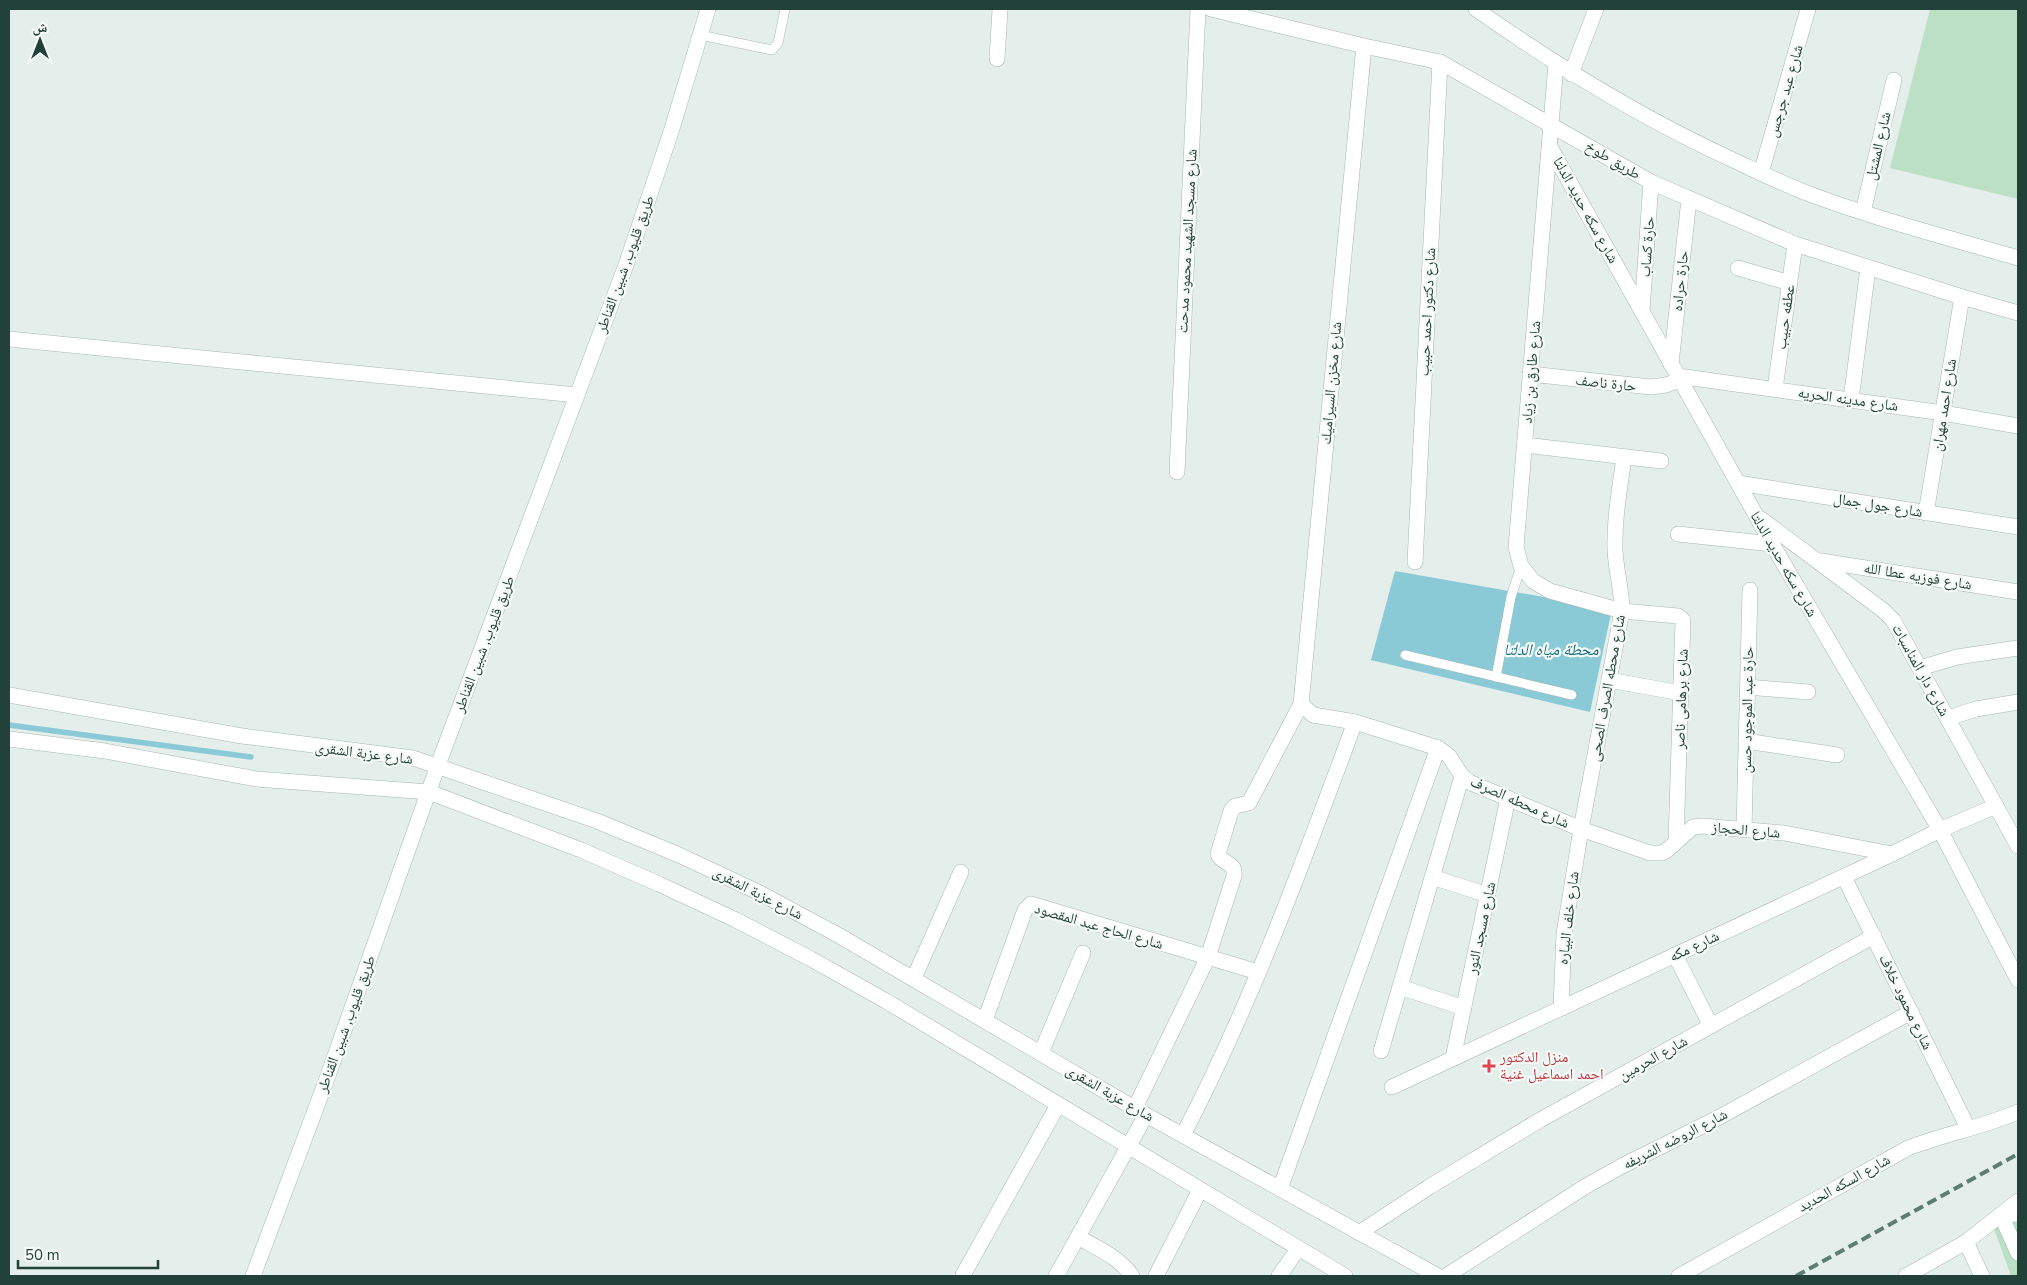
<svg xmlns="http://www.w3.org/2000/svg" width="2027" height="1285" font-family="'Nunito Sans','Noto Naskh Arabic',sans-serif">
<style>
.green{fill:#bce0c6}
.water{fill:#89cad6}
.lines{fill:none;stroke-linecap:round;stroke-linejoin:round}
.stream{stroke:#89cad6;stroke-width:5.5}
.service-casing{stroke:#a6b7b1;stroke-width:10}
.minor-casing{stroke:#a6b7b1;stroke-width:16}
.tertiary-casing{stroke:#a6b7b1;stroke-width:16}
.secondary-casing{stroke:#a1bbb2;stroke-width:16}
.service{stroke:#fff;stroke-width:9}
.minor{stroke:#fff;stroke-width:15}
.tertiary{stroke:#fff;stroke-width:15}
.secondary{stroke:#fff;stroke-width:15}
.rail{stroke:#5d7c74;stroke-width:4;stroke-dasharray:10 5;stroke-linecap:butt}
.health-dot{fill:#e0444e;stroke:#f5faf7;stroke-width:2}
.labels{text-anchor:middle;dominant-baseline:central;stroke-width:4.5;stroke-linejoin:round;paint-order:stroke}
.street-label{font-size:15px;fill:#224139;stroke:#f5faf7}
.health-label{font-size:15px;fill:#be3a42;stroke:#f5faf7;text-anchor:start}
.water-label{font-size:16px;font-style:italic;fill:#187081;stroke:#f5faf7}
</style>
<rect width="100%" height="100%" fill="#e4eeea"/>
<!-- green -->
<g class="green">
<polygon points="1930,9 2018,9 2018,199 1890,168"/>
<polygon points="2018,1209 2018,1276 2011,1276 1992,1223"/>
</g>
<!-- water -->
<polygon class="water" points="1395,571 1612,609 1590,712 1371,660"/>
<g class="lines">
<!-- stream -->
<polyline class="stream" points="9,725 251,757"/>
<defs>
<g id="service">
<polyline points="700,35 772,50 778,43 785,9"/>
<polyline points="1405,655 1572,695"/>
<polyline points="1496,677 1511,597 1521,566"/>
</g>
<g id="minor">
<polyline points="1364,46 1301,704 1313,715 1355,722 1438,748 1449,756 1462,776 1469,782 1581,829 1650,853 1661,853 1666,851 1693,827 1702,826 1784,833 1892,854"/>
<polyline points="997,59 1000,9"/>
<polyline points="1556,64 1516,547 1521,566 1533,581 1550,591 1622,611 1678,616 1683,620 1676,841"/>
<polyline points="1571,74 1596,9"/>
<polyline points="1550,147 1772,544 1940,830 2018,980"/>
<polyline points="1761,173 1808,9"/>
<polyline points="1863,212 1894,80"/>
<polyline points="1738,268 1790,283"/>
<polyline points="1642,311 1651,182"/>
<polyline points="9,339 577,395"/>
<polyline points="1671,364 1689,199"/>
<polyline points="1530,374 1651,387 1666,385 1680,380"/>
<polyline points="1678,376 1943,413 2018,426"/>
<polyline points="1775,389 1795,244"/>
<polyline points="1851,400 1868,268"/>
<polyline points="1525,445 1661,461"/>
<polyline points="1177,472 1198,9"/>
<polyline points="1738,483 2018,527"/>
<polyline points="1926,513 1962,297"/>
<polyline points="1761,519 1884,611 1893,620 2018,846"/>
<polyline points="1678,534 1772,544"/>
<polyline points="1821,561 2018,592"/>
<polyline points="1415,562 1440,62"/>
<polyline points="1920,668 1957,657 2018,648"/>
<polyline points="1609,680 1681,693"/>
<polyline points="1747,687 1808,692"/>
<polyline points="9,695 242,736 413,758 597,821 679,855 760,893 838,935 1146,1115 1438,1276"/>
<polyline points="1948,718 1976,709 2018,702"/>
<polyline points="9,739 105,751 256,779 429,792 581,850 659,884 736,920 811,959 886,1001 1345,1276"/>
<polyline points="1746,741 1837,755"/>
<polyline points="1744,829 1750,590"/>
<polyline points="1432,877 1488,895"/>
<polyline points="1844,877 1968,1128"/>
<polyline points="1675,955 1711,1026"/>
<polyline points="914,978 961,872"/>
<polyline points="1400,987 1464,1008"/>
<path d="M1561 1008 1564 934 1581 829 1622 611C1622 590 1616 571 1615 550 1614 518 1620 488 1624 457"/>
<polyline points="985,1020 1025,910 1031,904 1258,972"/>
<polyline points="1381,1051 1462,776"/>
<polyline points="1041,1053 1083,953"/>
<polyline points="1453,1058 1508,798"/>
<polyline points="1392,1087 1892,854 1940,830 1996,806"/>
<path d="M1135 1108 1208 957 1234 876C1236 861 1222 865 1218 854L1231 811 1235 806 1249 803 1301 704"/>
<path d="M1183 1135C1252 1003 1303 862 1355 722"/>
<polyline points="1280,1189 1438,748"/>
<polyline points="2018,1214 2001,1215 2018,1253"/>
<polyline points="1359,1233 1429,1187 1540,1120 1874,936"/>
<path d="M1078 1237C1097 1248 1119 1257 1132 1276"/>
<polyline points="1966,1242 1982,1276"/>
<polyline points="963,1275 1058,1105"/>
<polyline points="1056,1276 1146,1115"/>
<polyline points="1156,1276 1200,1190"/>
<polyline points="1279,1276 1298,1249"/>
<polyline points="1446,1276 1586,1186 1622,1166 1714,1120 1911,1012"/>
<path d="M1679 1276 1908 1148C1944 1134 1983 1127 2018 1112"/>
</g>
<g id="tertiary">
<polyline points="1211,9 1364,46 1440,62 1651,182 1795,244 1962,297 2018,313"/>
<polyline points="1906,1276 1966,1242 2018,1201"/>
</g>
<g id="secondary">
<path d="M1476 9C1558 67 1642 118 1733 160 1759 172 1785 185 1812 195 1880 220 1949 238 2018 258"/>
<polyline points="253,1276 325,1084 438,765 626,265 671,132 708,9"/>
</g>
</defs>
<!-- service casing -->
<use href="#service" class="service-casing"/>
<!-- minor casing -->
<use href="#minor" class="minor-casing"/>
<!-- tertiary casing -->
<use href="#tertiary" class="tertiary-casing"/>
<!-- secondary casing -->
<use href="#secondary" class="secondary-casing"/>
<!-- service -->
<use href="#service" class="service"/>
<!-- minor -->
<use href="#minor" class="minor"/>
<!-- tertiary -->
<use href="#tertiary" class="tertiary"/>
<!-- secondary -->
<use href="#secondary" class="secondary"/>
<!-- rail -->
<polyline class="rail" points="1796,1276 2018,1154"/>
</g>
<!-- markers -->
<path class="health-dot" d="M1486.5 1058.5h5v5h5v5h-5v5h-5v-5h-5v-5h5z"/>
<g class="labels">
<!-- street labels -->
<g class="street-label">
<text transform="translate(1785 91) rotate(-74)">شارع عبد جرجس</text>
<text transform="translate(1878 146) rotate(-77)">شارع المشتل</text>
<text transform="translate(1613 160) rotate(30)">طريق طوخ</text>
<text transform="translate(1586 210) rotate(61)">شارع سكه حديد الدلتا</text>
<text transform="translate(1187 241) rotate(-87)">شارع مسجد الشهيد محمود مدحت</text>
<text transform="translate(1647 247) rotate(-86)">حارة كساب</text>
<text transform="translate(625 264) rotate(-70)">طريق قليوب, شبين القناطر</text>
<text transform="translate(1680 281) rotate(-84)">حارة حراده</text>
<text transform="translate(1427 312) rotate(-87)">شارع دكتور احمد حبيب</text>
<text transform="translate(1785 317) rotate(-82)">عطفه حبيب</text>
<text transform="translate(1531 372) rotate(-85)">شارع طارق بن زياد</text>
<text transform="translate(1331 383) rotate(-85)">شارع مخزن السيراميك</text>
<text transform="translate(1606 383) rotate(6)">حارة ناصف</text>
<text transform="translate(1848 399) rotate(8)">شارع مدينه الحريه</text>
<text transform="translate(1944 405) rotate(-81)">شارع احمد مهران</text>
<text transform="translate(1878 505) rotate(9)">شارع جول جمال</text>
<text transform="translate(1784 564) rotate(60)">شارع سكه حديد الدلتا</text>
<text transform="translate(1918 576) rotate(9)">شارع فوزيه عطا الله</text>
<text transform="translate(484 644) rotate(-69)">طريق قليوب, شبين القناطر</text>
<text transform="translate(1921 670) rotate(61)">شارع دار المناسبات</text>
<text transform="translate(1607 688) rotate(-80)">شارع محطه الصرف الصحى</text>
<text transform="translate(1681 699) rotate(-88)">شارع برهامى ناصر</text>
<text transform="translate(1747 710) rotate(-89)">حارة عبد الموجود حسن</text>
<text transform="translate(364 753) rotate(7)">شارع عزبة الشقرى</text>
<text transform="translate(1520 802) rotate(24)">شارع محطه الصرف</text>
<text transform="translate(1746 830) rotate(5)">شارع الحجاز</text>
<text transform="translate(758 893) rotate(27)">شارع عزبة الشقرى</text>
<text transform="translate(1568 918) rotate(-83)">شارع خلف البياره</text>
<text transform="translate(1099 926) rotate(16)">شارع الحاج عبد المقصود</text>
<text transform="translate(1481 928) rotate(-78)">شارع مسجد النور</text>
<text transform="translate(1694 946) rotate(-25)">شارع مكه</text>
<text transform="translate(1906 1002) rotate(64)">شارع محمود خلاف</text>
<text transform="translate(346 1024) rotate(-70)">طريق قليوب, شبين القناطر</text>
<text transform="translate(1653 1058) rotate(-29)">شارع الحرمين</text>
<text transform="translate(1110 1093) rotate(30)">شارع عزبة الشقرى</text>
<text transform="translate(1675 1139) rotate(-27)">شارع الروضه الشريفه</text>
<text transform="translate(1844 1183) rotate(-29)">شارع السكه الحديد</text>
</g>
<!-- health labels -->
<g class="health-label">
<text x="1500" y="1057">منزل الدكتور<tspan x="1500" dy="17">احمد اسماعيل غنية</tspan></text>
</g>
<!-- water labels -->
<g class="water-label">
<text x="1551" y="650">محطة مياه الدلتا</text>
</g>
</g>
<!-- border -->
<rect width="2027" height="1285" fill="none" stroke="#224139" stroke-width="20"/>
<!-- north arrow -->
<g transform="translate(40 40)" stroke="#f5faf7" stroke-width="4" paint-order="stroke">
<path d="M0-4L9 19L0 12L-9 19Z" fill="#224139"/>
<text y="-8" font-size="14" font-weight="bold" text-anchor="middle" fill="#224139">ش</text>
</g>
<!-- scale -->
<path d="M18 1260v8h140v-8" fill="none" stroke="#224139" stroke-width="2.5"/>
<text x="25" y="1260" font-size="15" fill="#224139" stroke="#f5faf7" stroke-width="4" paint-order="stroke">50 m</text>
</svg>
